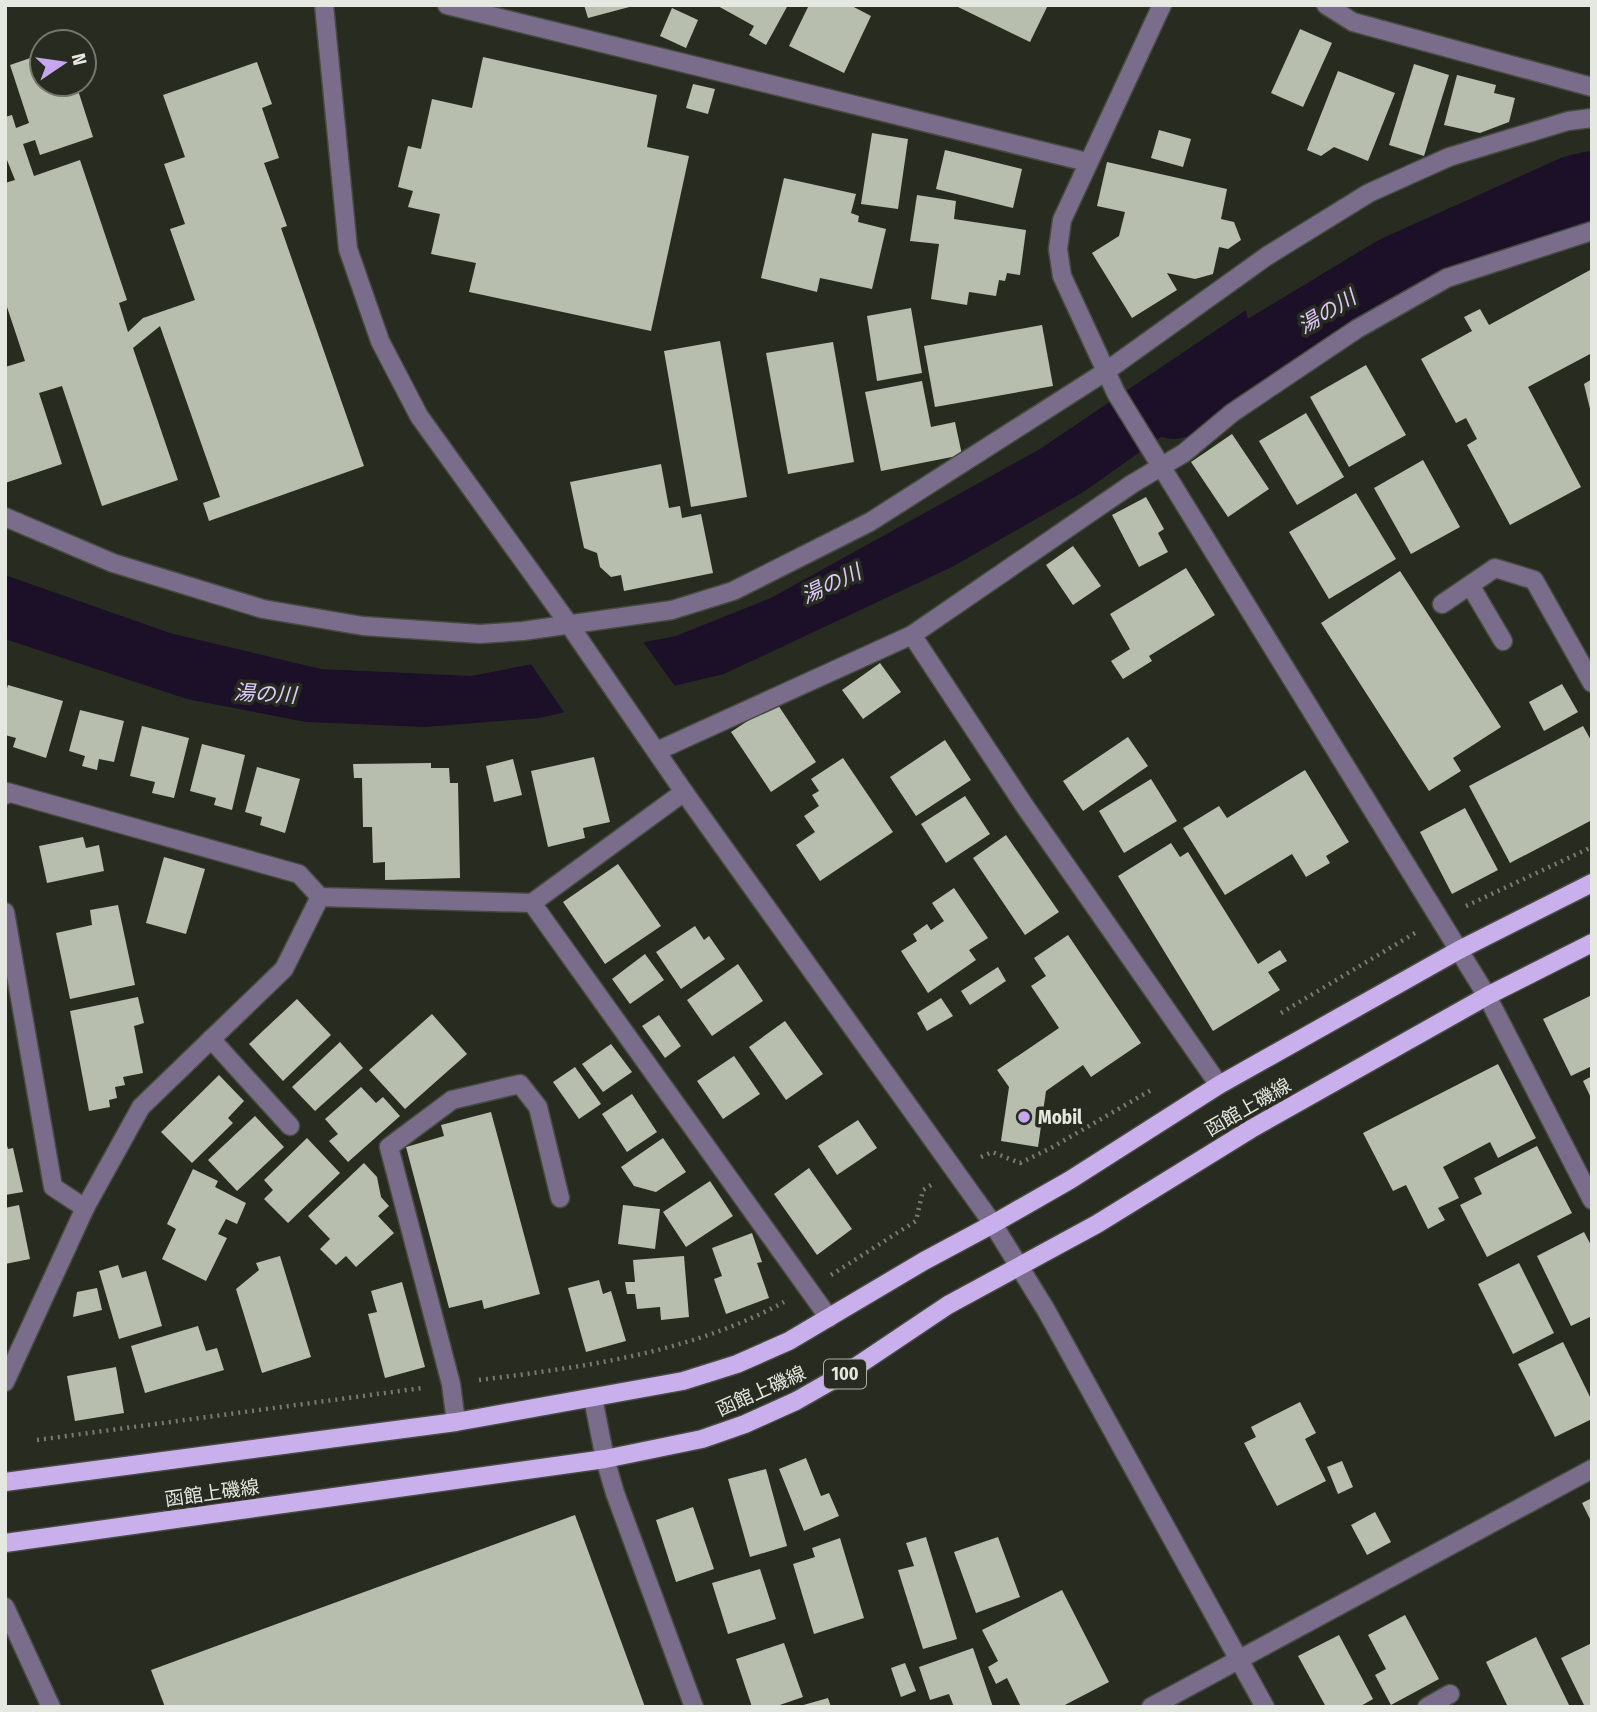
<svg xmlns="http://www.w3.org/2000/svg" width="1597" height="1712" font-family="'Fira Sans Condensed','Noto Sans JP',sans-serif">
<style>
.water{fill:#1b1027}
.pier{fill:#282c20}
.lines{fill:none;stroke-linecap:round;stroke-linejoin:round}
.river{stroke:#1b1027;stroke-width:70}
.building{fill:#b8beae}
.minor-casing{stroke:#464a3f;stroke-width:21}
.major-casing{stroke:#464a3f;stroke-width:21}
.path{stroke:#787b71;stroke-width:4.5;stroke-dasharray:2 5;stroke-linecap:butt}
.minor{stroke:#7a6d8b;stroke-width:18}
.major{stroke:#caafed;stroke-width:18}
.poi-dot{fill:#c7a6f0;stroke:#282c20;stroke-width:2.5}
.labels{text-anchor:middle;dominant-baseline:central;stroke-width:7;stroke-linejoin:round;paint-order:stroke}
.shield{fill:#282c20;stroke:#acb0a6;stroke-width:2}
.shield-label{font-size:18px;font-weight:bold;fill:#e5e8e0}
.street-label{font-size:19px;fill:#e5e8e0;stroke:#282c20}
.poi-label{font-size:19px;font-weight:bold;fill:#e5e8e0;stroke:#282c20;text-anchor:start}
.water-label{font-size:21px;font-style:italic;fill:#e0c9fe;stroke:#282c20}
</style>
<rect width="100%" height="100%" fill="#282c20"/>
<!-- water -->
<polygon class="water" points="1246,310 1258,368 1085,491 952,567 724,674 540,718 425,727 306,722 187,699 5,639 5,575 170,633 321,669 471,676 676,636 771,598 1040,449"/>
<!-- pier -->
<polygon class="pier" points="641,639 677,689 566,715 529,661"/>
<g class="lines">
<!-- river -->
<polyline class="river" points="1174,404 1395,271 1575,190 1592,186"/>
</g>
<!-- building -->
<g class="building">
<polygon points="584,5 632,5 633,6 588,18"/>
<polygon points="716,5 788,5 766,45 749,35 754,26"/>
<polygon points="809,5 850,5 871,16 844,73 789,46"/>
<polygon points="954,5 1048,5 1030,42"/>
<polygon points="672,8 698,20 686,48 660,36"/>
<polygon points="1300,29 1332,43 1303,107 1271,93"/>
<polygon points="42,54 42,84 76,84 93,137 40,155 35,140 23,144 34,176 80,160 127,300 119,303 128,332 143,318 195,300 170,229 185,224 164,164 185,157 163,95 257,62 272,104 262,108 279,158 264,163 287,226 281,228 364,466 209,521 203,503 220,497 160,326 133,348 178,480 102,506 62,386 39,393 62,464 5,483 5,367 25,361 5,301 5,183 15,180 5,155 5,117 12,115 16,128 29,123 10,65"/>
<polygon points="483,57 657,95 647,147 689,156 651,331 469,292 476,263 431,254 440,214 408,207 413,191 398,187 408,146 421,149 432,99 472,108"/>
<polygon points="1414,64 1449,75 1424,156 1389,145"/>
<polygon points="1338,71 1395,93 1368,161 1334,147 1321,156 1307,150"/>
<polygon points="1457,75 1496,85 1494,93 1515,98 1509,122 1480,133 1444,125"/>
<polygon points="693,84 715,89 708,114 686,108"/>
<polygon points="1159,130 1191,139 1183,167 1151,158"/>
<polygon points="872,133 908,139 898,209 861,204"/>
<polygon points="945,150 1022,169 1013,208 936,189"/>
<polygon points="1107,162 1227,189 1221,219 1234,222 1241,240 1228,249 1219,247 1213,274 1195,279 1167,273 1177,290 1132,318 1092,253 1119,236 1125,212 1097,206"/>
<polygon points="784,178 856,194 851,213 859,216 858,222 886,229 872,289 820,278 817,292 761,278"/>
<polygon points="917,195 956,201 954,219 1026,230 1020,275 1007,273 1005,281 999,280 996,296 969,292 967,305 931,299 939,244 910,241"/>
<polygon points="1592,269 1592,353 1528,387 1581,487 1510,525 1467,445 1477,439 1466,418 1456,423 1421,359 1472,331 1464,317 1480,309 1489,325"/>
<polygon points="911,308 922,373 877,381 867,316"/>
<polygon points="1042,325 1053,386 935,407 924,346"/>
<polygon points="720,341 747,497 691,507 664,351"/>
<polygon points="833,342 854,462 788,474 766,353"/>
<polygon points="1366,365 1406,435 1349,467 1310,397"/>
<polygon points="1592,379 1592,413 1591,413 1584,384"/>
<polygon points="922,381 931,427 955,422 962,455 881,471 865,392"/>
<polygon points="1306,413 1344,477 1297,505 1259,441"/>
<polygon points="1232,434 1269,489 1228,517 1191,462"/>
<polygon points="1423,460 1460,527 1411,554 1374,488"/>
<polygon points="661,464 669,508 680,506 682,518 701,514 713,573 624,591 621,575 611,577 600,567 597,553 584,548 570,482"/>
<polygon points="1356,493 1396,559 1329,599 1289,532"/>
<polygon points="1146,497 1164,529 1158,533 1168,552 1139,567 1112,515"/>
<polygon points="1073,546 1101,586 1073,605 1046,565"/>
<polygon points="1186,568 1215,615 1149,656 1152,661 1123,679 1111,661 1130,649 1110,614"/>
<polygon points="1400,571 1501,727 1453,758 1461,771 1429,791 1321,623"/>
<polygon points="880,663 901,692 863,719 842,690"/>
<polygon points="1562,684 1578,712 1544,731 1529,702"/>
<polygon points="8,685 63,701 46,758 13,747 16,738 5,735 5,695"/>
<polygon points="776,702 816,762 771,792 731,732"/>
<polygon points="80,710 124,721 114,762 99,759 97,770 82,766 85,756 69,751"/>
<polygon points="142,726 189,738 174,798 152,793 155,782 130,776"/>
<polygon points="1583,726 1592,742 1592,820 1510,863 1469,786"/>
<polygon points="1128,737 1148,766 1083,811 1063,781"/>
<polygon points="945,740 971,780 916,816 890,777"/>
<polygon points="202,744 245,755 232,810 214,805 216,798 190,791"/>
<polygon points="594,757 610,822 583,828 585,838 548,847 531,771"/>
<polygon points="843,758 893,832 820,881 796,845 815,832 804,816 819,806 812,795 819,791 811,779"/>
<polygon points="513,759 522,795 494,802 486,766"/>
<polygon points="431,763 431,768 449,768 450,783 458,783 460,878 385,880 385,862 373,863 372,827 363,827 362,778 354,778 353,764"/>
<polygon points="257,767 300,779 285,833 260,825 262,817 245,812"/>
<polygon points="1305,770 1349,842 1326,856 1330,863 1306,877 1292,854 1225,895 1183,828 1219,806 1227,818"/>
<polygon points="1151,779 1177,821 1124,853 1099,811"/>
<polygon points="965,796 990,834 946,863 921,824"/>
<polygon points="1465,808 1498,870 1452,894 1420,832"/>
<polygon points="1006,835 1059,912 1025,935 973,858"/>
<polygon points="83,837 86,848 99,845 104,871 47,883 39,846"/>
<polygon points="1171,843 1180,857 1188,852 1258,964 1280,950 1287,961 1268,972 1280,990 1213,1031 1118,876"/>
<polygon points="164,857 205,869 186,934 146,923"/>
<polygon points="618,864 661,926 605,964 563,902"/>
<polygon points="954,888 988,938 969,950 976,960 928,993 901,951 917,941 913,934 927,924 931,930 944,921 932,903"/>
<polygon points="118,905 135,985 70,999 56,933 92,925 90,910"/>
<polygon points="695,926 704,940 709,936 725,959 681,989 656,952"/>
<polygon points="1068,935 1141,1043 1091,1077 1083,1065 1046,1091 1038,1147 1001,1141 1009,1087 997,1070 1059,1028 1031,986 1046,976 1034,958"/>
<polygon points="645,954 664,980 630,1004 612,979"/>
<polygon points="738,964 763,1001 712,1036 687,1000"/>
<polygon points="998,967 1006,981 970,1005 961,991"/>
<polygon points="1592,995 1592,1066 1571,1076 1543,1019"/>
<polygon points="138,997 144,1023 134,1026 143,1073 123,1077 125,1085 115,1087 117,1098 109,1100 110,1107 89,1111 70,1011"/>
<polygon points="941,998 953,1016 927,1031 917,1013"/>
<polygon points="297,999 331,1035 283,1081 249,1044"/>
<polygon points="432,1014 467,1054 405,1109 369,1070"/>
<polygon points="659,1015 681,1046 665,1058 642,1026"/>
<polygon points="785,1021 823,1074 786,1100 749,1047"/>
<polygon points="340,1042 363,1068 315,1111 292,1087"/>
<polygon points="611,1044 632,1072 603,1092 582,1064"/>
<polygon points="734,1056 760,1094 723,1119 697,1081"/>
<polygon points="1498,1064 1536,1138 1498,1158 1490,1142 1443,1167 1459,1198 1438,1208 1445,1220 1428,1229 1406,1185 1393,1191 1363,1133"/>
<polygon points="575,1067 601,1104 579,1119 553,1082"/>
<polygon points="219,1075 244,1101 228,1118 233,1123 192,1163 161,1132"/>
<polygon points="1592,1076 1592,1100 1583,1081"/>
<polygon points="361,1087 376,1103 383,1097 400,1116 348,1162 329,1141 338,1134 325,1119"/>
<polygon points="632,1094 657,1132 627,1152 602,1114"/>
<polygon points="491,1112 540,1294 484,1309 482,1300 449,1308 406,1147 444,1136 441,1125"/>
<polygon points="255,1116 284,1147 237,1191 208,1160"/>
<polygon points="858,1120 877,1148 837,1175 818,1146"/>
<polygon points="307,1138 340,1173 288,1223 264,1199 273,1190 264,1180"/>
<polygon points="663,1138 686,1172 656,1192 634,1186 621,1167"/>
<polygon points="5,1139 8,1149 13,1148 23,1192 5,1195"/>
<polygon points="1537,1146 1572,1213 1487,1257 1460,1205 1482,1194 1474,1178"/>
<polygon points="364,1163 377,1177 381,1197 389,1206 378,1216 394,1233 356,1267 346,1256 336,1265 320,1249 330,1239 308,1216"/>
<polygon points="809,1168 852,1229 817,1255 774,1194"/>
<polygon points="193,1169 218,1181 215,1187 246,1203 237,1224 226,1219 218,1234 227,1238 206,1281 162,1259 176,1229 167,1224"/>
<polygon points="710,1181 733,1216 686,1247 663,1212"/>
<polygon points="19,1205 30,1259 5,1264 5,1208"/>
<polygon points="623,1205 660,1209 655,1249 618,1244"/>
<polygon points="1584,1232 1592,1247 1592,1316 1571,1326 1537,1256"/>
<polygon points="752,1233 762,1262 757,1263 769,1298 726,1314 714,1279 722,1276 712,1248"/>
<polygon points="280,1256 311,1357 262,1373 236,1289 259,1270 256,1263"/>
<polygon points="684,1256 689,1317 661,1320 660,1307 637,1309 635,1294 627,1294 625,1282 635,1282 633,1260"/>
<polygon points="1519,1263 1554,1333 1513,1354 1478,1284"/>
<polygon points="118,1265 122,1278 146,1271 162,1326 119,1339 99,1271"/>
<polygon points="599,1280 603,1294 611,1291 626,1341 586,1352 568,1288"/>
<polygon points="402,1282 425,1367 385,1378 368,1314 377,1312 371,1291"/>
<polygon points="97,1288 102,1310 73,1317 77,1292"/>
<polygon points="198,1326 206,1351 217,1348 224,1370 145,1393 131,1346"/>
<polygon points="1563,1342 1592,1401 1592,1419 1555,1437 1518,1364"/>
<polygon points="116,1367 124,1413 75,1421 67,1376"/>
<polygon points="1300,1402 1316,1433 1305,1439 1326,1481 1277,1506 1244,1443 1256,1437 1251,1427"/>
<polygon points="806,1458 821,1496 829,1493 839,1516 804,1531 779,1469"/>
<polygon points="1342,1461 1353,1487 1338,1494 1327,1467"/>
<polygon points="766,1469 787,1546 750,1557 728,1479"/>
<polygon points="1592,1498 1592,1523 1582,1503"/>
<polygon points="693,1507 714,1569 676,1582 656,1520"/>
<polygon points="1375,1512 1391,1542 1367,1555 1351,1525"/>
<polygon points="575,1515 645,1707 165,1707 151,1670"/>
<polygon points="926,1537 957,1639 923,1649 898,1570 914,1566 906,1543"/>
<polygon points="998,1537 1020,1597 976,1613 954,1552"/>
<polygon points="840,1538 864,1618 814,1634 793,1564 815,1557 812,1548"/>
<polygon points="760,1569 776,1619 728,1634 712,1583"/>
<polygon points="1062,1590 1109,1682 1061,1707 1021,1707 1007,1678 996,1684 988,1667 998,1661 982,1630"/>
<polygon points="1405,1615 1439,1679 1391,1705 1375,1675 1386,1669 1368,1635"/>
<polygon points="1339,1635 1373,1699 1359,1707 1326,1707 1298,1656"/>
<polygon points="1536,1637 1570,1707 1508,1707 1486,1662"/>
<polygon points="784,1643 803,1697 774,1707 752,1707 736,1659"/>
<polygon points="1592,1643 1592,1707 1585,1707 1561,1658"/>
<polygon points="973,1648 993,1707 954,1707 949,1694 930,1700 919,1667"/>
<polygon points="905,1663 916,1691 901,1697 891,1668"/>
<polygon points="828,1698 831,1707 801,1707 800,1706"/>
</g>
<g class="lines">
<defs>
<g id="minor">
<polyline points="324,5 348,249 380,341 419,416 568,623 684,792 993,1224 1046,1310 1265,1707"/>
<polyline points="447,5 1087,162"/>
<polyline points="1162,5 1062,220 1058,249 1062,276 1116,393 1487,996 1592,1200"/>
<polyline points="1326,5 1353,22 1592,87"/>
<polyline points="5,517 113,563 263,609 363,626 480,634 523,631 672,610 733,591 870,522 1105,372 1267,256 1369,193 1449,157 1568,121 1592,118"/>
<polyline points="1470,585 1503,641"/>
<polyline points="1442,604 1495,568 1534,580 1592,683"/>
<polyline points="912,635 1024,805 1219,1085"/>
<polyline points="657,751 912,635 1132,484 1184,453 1232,413 1357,329 1447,278 1592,231"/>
<polyline points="5,795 7,792 299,874 320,897"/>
<polyline points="532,903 829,1318"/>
<polyline points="5,912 53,1187 85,1208"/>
<polyline points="211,1039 290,1126"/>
<polyline points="5,1382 85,1208 141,1107 284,969 320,897 532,903 684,792"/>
<polyline points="593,1398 605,1459 615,1493 694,1707"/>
<polyline points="456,1422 451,1384 389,1147 452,1100 520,1084 538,1107 560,1198"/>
<polyline points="5,1607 51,1707"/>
<polyline points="1151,1707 1592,1469"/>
<polyline points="1427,1707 1450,1694"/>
</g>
<g id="major">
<polyline points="5,1482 456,1422 683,1381 737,1364 789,1341 924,1261 993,1224 1070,1180 1219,1085 1459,950 1592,883"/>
<polyline points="5,1543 605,1459 702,1439 745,1424 796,1401 854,1368 948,1305 1097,1224 1251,1129 1487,996 1592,943"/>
</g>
</defs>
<!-- minor casing -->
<use href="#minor" class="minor-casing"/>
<!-- major casing -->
<use href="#major" class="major-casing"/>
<!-- path -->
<g class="path">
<polyline points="1466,906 1592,847"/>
<polyline points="1281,1013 1415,933"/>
<polyline points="981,1157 992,1152 1020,1163 1051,1148 1153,1089"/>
<polyline points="831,1275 916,1221 923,1190 931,1185"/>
<path d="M479 1380C584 1367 690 1353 784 1302"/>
<polyline points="37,1440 422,1388"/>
</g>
<!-- minor -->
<use href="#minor" class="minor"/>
<!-- major -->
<use href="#major" class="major"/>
</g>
<!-- markers -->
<circle class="poi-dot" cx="1024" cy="1117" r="7"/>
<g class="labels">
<!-- shield labels -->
<rect class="shield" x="824" y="1359.5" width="42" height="29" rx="5"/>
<g class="shield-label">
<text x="845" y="1374">100</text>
</g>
<!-- street labels -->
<g class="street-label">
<text transform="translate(1248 1107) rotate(-30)">函館上磯線</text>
<text transform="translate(761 1391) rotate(-24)">函館上磯線</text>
<text transform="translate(212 1493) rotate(-8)">函館上磯線</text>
</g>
<!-- poi labels -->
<g class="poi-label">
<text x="1038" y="1117">Mobil</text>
</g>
<!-- water labels -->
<g class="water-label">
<text transform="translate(1327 312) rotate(-31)">湯の川</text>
<text transform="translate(831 584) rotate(-25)">湯の川</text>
<text transform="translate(265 694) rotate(3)">湯の川</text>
</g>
</g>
<!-- border -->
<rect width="1597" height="1712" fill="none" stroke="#e5e8e0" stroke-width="14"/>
<!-- north arrow -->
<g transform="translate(63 63) rotate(77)"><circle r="33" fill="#282c20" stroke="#74776d" stroke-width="2"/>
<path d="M0-5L12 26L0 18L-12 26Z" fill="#c7a6f0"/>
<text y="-10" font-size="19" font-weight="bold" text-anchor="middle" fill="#e5e8e0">N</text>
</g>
</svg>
